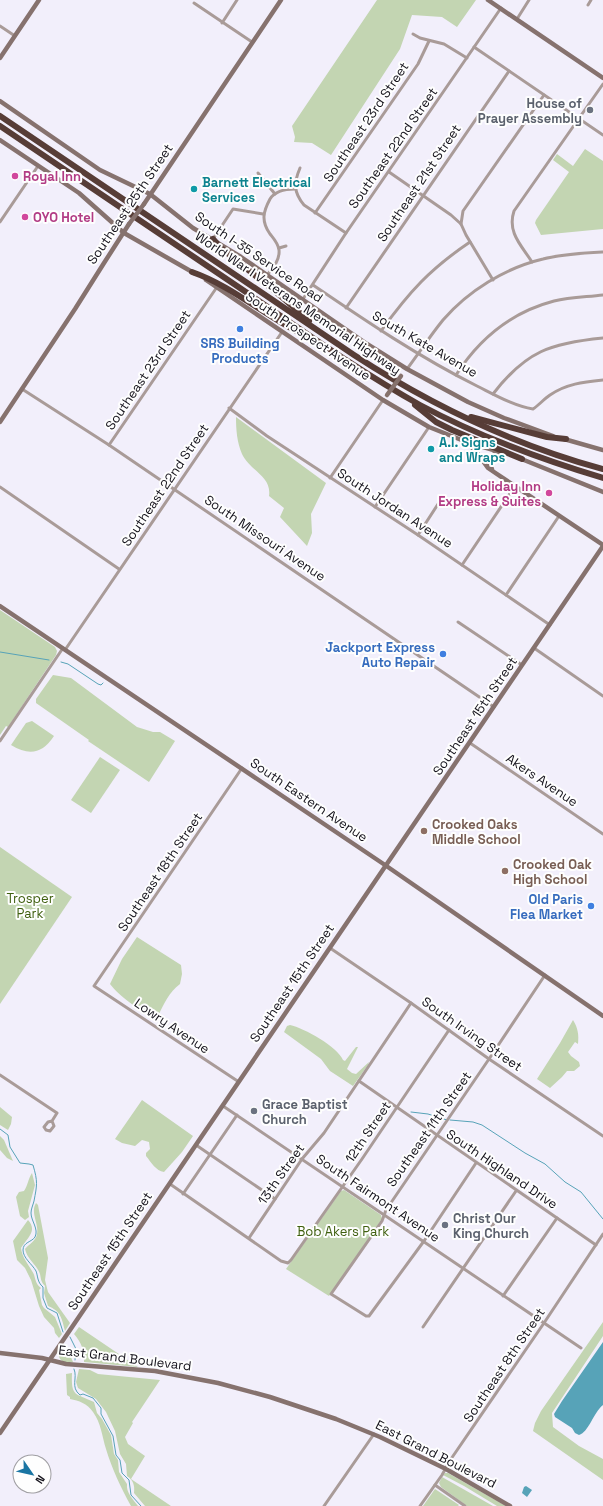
<svg xmlns="http://www.w3.org/2000/svg" width="603" height="1506" font-family="'Space Grotesk',sans-serif">
<style>
.green{fill:#c3d5b2}
.water{fill:#57a3b8}
.lines{fill:none;stroke-linecap:round;stroke-linejoin:round}
.stream{stroke:#57a3b8;stroke-width:1}
.street{stroke:#a99b98;stroke-width:3}
.secondary{stroke:#86726e;stroke-width:4.5}
.highway{stroke:#573d37;stroke-width:6}
.secondary-bridge{stroke:#86726e;stroke-width:4.5}
.worship-dot{fill:#6b7280;stroke:#fefefe;stroke-width:1.5}
.hotel-dot{fill:#d1479c;stroke:#fefefe;stroke-width:1.5}
.culture-dot{fill:#0f9aa8;stroke:#fefefe;stroke-width:1.5}
.shop-dot{fill:#3f7fe0;stroke:#fefefe;stroke-width:1.5}
.education-dot{fill:#8d6e63;stroke:#fefefe;stroke-width:1.5}
.labels{text-anchor:middle;dominant-baseline:central;stroke-width:4;stroke-linejoin:round;paint-order:stroke}
.worship-label{font-size:13px;font-weight:bold;fill:#5b616d;stroke:#fefefe;text-anchor:start}
.street-label{font-size:13px;fill:#13111a;stroke:#fefefe}
.hotel-label{font-size:13px;font-weight:bold;fill:#b23c85;stroke:#fefefe;text-anchor:start}
.culture-label{font-size:13px;font-weight:bold;fill:#0d838f;stroke:#fefefe;text-anchor:start}
.shop-label{font-size:13px;font-weight:bold;fill:#366cbe;stroke:#fefefe;text-anchor:end}
.education-label{font-size:13px;font-weight:bold;fill:#785e54;stroke:#fefefe;text-anchor:start}
.park-label{font-size:13px;fill:#3f5f0f;stroke:#fefefe}
</style>
<rect width="100%" height="100%" fill="#f2effb"/>
<!-- green -->
<g class="green">
<polygon points="377,0 476,0 457,27 442,17 412,15 400,49 331,155 312,143 294,142 295,137 292,126"/>
<polygon points="585,149 603,161 603,229 541,235 535,223 536,220 569,172 553,160 557,154 573,166"/>
<path d="M236 417 326 483 311 514 312 533 307 546 280 517 284 508 269 496C272 476 250 471 242 454 237 442 236 430 236 417Z"/>
<polygon points="0,610 55,647 57,651 56,655 8,727 6,726 0,735"/>
<polygon points="53,675 71,678 137,727 153,732 160,732 175,741 149,782 88,741 89,740 36,703 36,699"/>
<path d="M32 721 54 736C42 754 29 756 11 745L26 723Z"/>
<polygon points="100,757 120,770 91,813 71,800"/>
<polygon points="0,847 72,897 0,1004"/>
<path d="M137 937 181 965 182 974 180 984C169 992 164 1004 158 1016 142 1014 119 996 110 984L122 959Z"/>
<path d="M573 1020C578 1028 579 1035 578 1044L575 1042 568 1052 571 1056 579 1062 580 1066 574 1071H567L562 1077 550 1088 537 1079 560 1043Z"/>
<path d="M290 1025C304 1028 338 1047 343 1060L345 1061 356 1047H358L347 1069 352 1073 356 1074 369 1062 368 1065 353 1086 330 1071 321 1059 284 1032 287 1026Z"/>
<path d="M142 1100 193 1136 182 1152 164 1172C156 1171 151 1162 146 1156V1153L150 1149 149 1142 142 1140 135 1146 122 1143 115 1139Z"/>
<polygon points="0,1107 12,1117 11,1124 8,1130 0,1125"/>
<polygon points="0,1136 4,1140 13,1161 7,1158 0,1150"/>
<path d="M32 1173 35 1185 28 1211 29 1217 25 1220 20 1216 16 1197 19 1192 24 1191C28 1185 28 1179 32 1173Z"/>
<polygon points="344,1190 381,1215 382,1219 329,1296 286,1269 341,1191"/>
<path d="M36 1203 38 1205 48 1258 45 1280 48 1292 70 1323 65 1331C62 1319 61 1311 48 1306L44 1293 45 1286C41 1282 41 1279 40 1274 37 1265 27 1259 25 1249 29 1244 36 1241 37 1234 39 1223 30 1213 36 1203Z"/>
<path d="M28 1220C38 1231 27 1238 21 1248 22 1257 28 1264 32 1271 36 1276 34 1283 41 1288L39 1290 42 1305 44 1308 55 1317 62 1334 59 1338 55 1333 54 1328 44 1317 39 1306 31 1280 25 1268 17 1260 13 1241Z"/>
<polygon points="603,1322 603,1336 552,1413 553,1427 579,1446 603,1459 603,1480 533,1431 535,1423 541,1411"/>
<path d="M79 1327 138 1367 84 1362C85 1351 81 1342 74 1334Z"/>
<polygon points="65,1344 73,1362 63,1362 60,1359 58,1354"/>
<path d="M79 1369 90 1370 98 1374 160 1380 132 1422 133 1423 125 1437 128 1444 145 1456 131 1479 171 1506H145L134 1493C135 1485 133 1480 127 1476L126 1464 120 1454 115 1431 106 1412 96 1399 78 1388 76 1382Z"/>
<path d="M72 1373C71 1397 75 1393 94 1402L97 1413 102 1419 111 1435 114 1454 118 1460 119 1472 127 1484C126 1493 133 1499 138 1506H131C121 1488 112 1469 106 1449 102 1436 101 1423 93 1412 87 1403 79 1401 70 1399V1397L67 1395 66 1374Z"/>
<polygon points="445,1473 448,1473 506,1506 497,1506 464,1486 443,1475"/>
<polygon points="442,1477 493,1506 467,1506 441,1487 439,1483"/>
<polygon points="435,1489 459,1505 458,1506 423,1506"/>
</g>
<!-- water -->
<g class="water">
<path d="M603 1342V1405C593 1413 589 1432 579 1435L575 1433 572 1428 555 1417 554 1414 562 1401Z"/>
<polygon points="526,1486 532,1490 527,1497 522,1493 524,1487"/>
</g>
<g class="lines">
<!-- stream -->
<g class="stream">
<polyline points="0,652 49,660"/>
<polyline points="61,662 68,664 98,684 101,685 103,683"/>
<polyline points="411,1112 428,1114 447,1120"/>
<polyline points="450,1120 473,1122 482,1125 525,1153 545,1164 565,1182 581,1192 603,1219"/>
<path d="M0 1129 8 1135 10 1147 20 1163 29 1164 33 1165C38 1182 37 1185 34 1201 33 1205 31 1209 31 1213 31 1221 39 1229 35 1237 32 1242 23 1242 23 1250 23 1258 32 1264 36 1271 38 1276 37 1282 43 1287V1298L47 1308 57 1313 63 1332"/>
<polyline points="70,1337 76,1349 75,1360"/>
<path d="M74 1369C78 1378 70 1387 80 1395L83 1394 93 1398 101 1408V1414L113 1436 116 1455 120 1460 122 1473 129 1480 131 1495 141 1506"/>
</g>
<!-- street -->
<g class="street">
<polyline points="194,3 252,42"/>
<polyline points="588,5 591,0"/>
<polyline points="517,19 529,0"/>
<polyline points="222,23 237,0"/>
<polyline points="0,26 15,36"/>
<polyline points="413,34 420,38 444,44 467,58"/>
<polyline points="474,47 603,135"/>
<path d="M300 168C294 182 293 192 304 205L346 233"/>
<polyline points="389,172 451,215 461,224 466,235 493,280"/>
<polyline points="258,173 275,194"/>
<polyline points="315,213 418,64 429,41"/>
<polyline points="0,222 38,166"/>
<polyline points="461,224 463,211 544,95"/>
<polyline points="213,239 233,209 263,214"/>
<polyline points="279,248 286,246"/>
<path d="M532 262C521 245 507 232 514 211L603 84"/>
<path d="M267 275C273 268 280 260 279 250 278 243 274 239 270 234 261 221 263 212 270 199 275 191 286 189 295 189"/>
<path d="M313 285C366 321 419 357 477 386 495 395 514 406 533 409 539 405 544 399 550 395 566 384 583 382 603 380"/>
<polyline points="303,299 346,233 501,8"/>
<polyline points="346,308 509,71"/>
<path d="M381 331C409 292 430 269 470 242"/>
<path d="M407 369C419 353 430 336 443 320 468 291 505 268 543 259 562 254 583 253 603 252"/>
<path d="M456 375C479 339 512 312 554 301 570 297 587 297 603 295"/>
<polyline points="22,389 109,445 494,707"/>
<path d="M493 394C526 351 551 343 603 338"/>
<polyline points="229,408 267,436 418,535 550,625"/>
<polyline points="109,445 217,287"/>
<polyline points="330,478 383,400"/>
<polyline points="0,487 119,569"/>
<polyline points="375,507 429,427"/>
<polyline points="418,535 440,501"/>
<polyline points="462,565 515,486"/>
<polyline points="506,595 559,516"/>
<polyline points="458,622 522,665"/>
<polyline points="534,648 603,696"/>
<polyline points="65,650 282,332"/>
<polyline points="0,741 63,648"/>
<polyline points="470,743 603,834"/>
<polyline points="330,948 411,1003 489,1059 603,1136"/>
<polyline points="0,1075 57,1113 52,1121 48,1122 44,1127 46,1130 50,1131 54,1126 52,1121"/>
<polyline points="359,1081 596,1245"/>
<polyline points="239,1082 94,986 242,768"/>
<polyline points="223,1106 581,1348"/>
<polyline points="196,1145 275,1199"/>
<polyline points="476,1163 424,1241 369,1316 366,1316 331,1294 382,1221 386,1210 489,1059 545,975"/>
<polyline points="170,1184 281,1261 288,1263 291,1260 362,1159 449,1030"/>
<polyline points="183,1194 237,1115"/>
<polyline points="249,1238 302,1159 324,1133 411,1003"/>
<polyline points="503,1296 557,1218"/>
<polyline points="423,1327 516,1191"/>
<polyline points="435,1485 465,1506"/>
<polyline points="324,1506 374,1434"/>
<polyline points="420,1506 442,1475 451,1459 544,1323 603,1234"/>
</g>
<!-- secondary -->
<g class="secondary">
<polyline points="488,0 603,78"/>
<polyline points="0,58 39,0"/>
<polyline points="0,101 100,170 150,194 193,228 241,257 367,344 407,369 468,402 504,418 553,436"/>
<polyline points="0,140 79,193 124,233 194,273"/>
<polyline points="144,204 281,0"/>
<polyline points="206,280 383,400 429,427 464,441 475,450 488,468 603,545"/>
<polyline points="0,422 75,309 104,263 129,224"/>
<polyline points="564,439 603,450"/>
<polyline points="466,442 497,451"/>
<polyline points="519,458 603,492"/>
<path d="M492 469C487 461 489 455 498 453"/>
<polyline points="0,606 385,865 603,1016"/>
<polyline points="0,1353 42,1358 66,1364 155,1371 218,1383 270,1397 336,1419 380,1437 446,1469 510,1506"/>
<polyline points="0,1433 603,546"/>
</g>
<!-- highway -->
<g class="highway">
<path d="M0 116 354 355C431 405 514 445 603 469"/>
<path d="M0 126C78 179 156 231 234 284 295 325 355 369 420 405 478 436 540 459 603 478"/>
<polyline points="213,239 221,248 282,297 309,321"/>
<path d="M192 272C232 286 265 316 304 335"/>
<polyline points="415,405 436,422 452,430 522,459"/>
<polyline points="471,417 547,437 566,439"/>
</g>
<!-- secondary-bridge -->
<g class="secondary-bridge">
<polyline points="129,224 144,204"/>
<polyline points="387,395 401,376"/>
</g>
</g>
<!-- markers -->
<g class="worship-dot">
<circle cx="590" cy="110" r="4"/>
<circle cx="254" cy="1111" r="4"/>
<circle cx="445" cy="1225" r="4"/>
</g>
<g class="hotel-dot">
<circle cx="15" cy="176" r="4"/>
<circle cx="25" cy="217" r="4"/>
<circle cx="549" cy="493" r="4"/>
</g>
<g class="culture-dot">
<circle cx="194" cy="189" r="4"/>
<circle cx="431" cy="449" r="4"/>
</g>
<g class="shop-dot">
<circle cx="240" cy="329" r="4"/>
<circle cx="443" cy="654" r="4"/>
<circle cx="591" cy="906" r="4"/>
</g>
<g class="education-dot">
<circle cx="424" cy="831" r="4"/>
<circle cx="505" cy="871" r="4"/>
</g>
<g class="labels">
<!-- worship labels -->
<g class="worship-label">
<text x="582" y="103" text-anchor="end">House of<tspan x="582" dy="15">Prayer Assembly</tspan></text>
<text x="262" y="1104">Grace Baptist<tspan x="262" dy="15">Church</tspan></text>
<text x="453" y="1218">Christ Our<tspan x="453" dy="15">King Church</tspan></text>
</g>
<!-- street labels -->
<g class="street-label">
<text transform="translate(366 122) rotate(-56)">Southeast 23rd Street</text>
<text transform="translate(393 148) rotate(-55)">Southeast 22nd Street</text>
<text transform="translate(419 183) rotate(-56)">Southeast 21st Street</text>
<text transform="translate(130 204) rotate(-56)">Southeast 25th Street</text>
<text transform="translate(259 257) rotate(34)">South I-35 Service Road</text>
<text transform="translate(298 303) rotate(34)">World War I Veterans Memorial Highway</text>
<text transform="translate(308 336) rotate(34)">South Prospect Avenue</text>
<text transform="translate(425 344) rotate(30)">South Kate Avenue</text>
<text transform="translate(148 370) rotate(-56)">Southeast 23rd Street</text>
<text transform="translate(165 485) rotate(-56)">Southeast 22nd Street</text>
<text transform="translate(395 508) rotate(33)">South Jordan Avenue</text>
<text transform="translate(265 538) rotate(34)">South Missouri Avenue</text>
<text transform="translate(475 716) rotate(-56)">Southeast 15th Street</text>
<text transform="translate(542 780) rotate(34)">Akers Avenue</text>
<text transform="translate(309 800) rotate(34)">South Eastern Avenue</text>
<text transform="translate(160 872) rotate(-56)">Southeast 18th Street</text>
<text transform="translate(292 983) rotate(-56)">Southeast 15th Street</text>
<text transform="translate(172 1026) rotate(34)">Lowry Avenue</text>
<text transform="translate(472 1034) rotate(35)">South Irving Street</text>
<text transform="translate(429 1129) rotate(-55)">Southeast 11th Street</text>
<text transform="translate(368 1132) rotate(-56)">12th Street</text>
<text transform="translate(502 1169) rotate(34)">South Highland Drive</text>
<text transform="translate(281 1174) rotate(-55)">13th Street</text>
<text transform="translate(378 1198) rotate(34)">South Fairmont Avenue</text>
<text transform="translate(110 1251) rotate(-56)">Southeast 15th Street</text>
<text transform="translate(125 1358) rotate(7)">East Grand Boulevard</text>
<text transform="translate(504 1365) rotate(-56)">Southeast 8th Street</text>
<text transform="translate(436 1454) rotate(27)">East Grand Boulevard</text>
</g>
<!-- hotel labels -->
<g class="hotel-label">
<text x="23" y="176">Royal Inn</text>
<text x="33" y="217">OYO Hotel</text>
<text x="541" y="486" text-anchor="end">Holiday Inn<tspan x="541" dy="15">Express &amp; Suites</tspan></text>
</g>
<!-- culture labels -->
<g class="culture-label">
<text x="202" y="182">Barnett Electrical<tspan x="202" dy="15">Services</tspan></text>
<text x="439" y="442">A.I. Signs<tspan x="439" dy="15">and Wraps</tspan></text>
</g>
<!-- shop labels -->
<g class="shop-label">
<text x="240" y="343" text-anchor="middle">SRS Building<tspan x="240" dy="15">Products</tspan></text>
<text x="435" y="647">Jackport Express<tspan x="435" dy="15">Auto Repair</tspan></text>
<text x="583" y="899">Old Paris<tspan x="583" dy="15">Flea Market</tspan></text>
</g>
<!-- education labels -->
<g class="education-label">
<text x="432" y="824">Crooked Oaks<tspan x="432" dy="15">Middle School</tspan></text>
<text x="513" y="864">Crooked Oak<tspan x="513" dy="15">High School</tspan></text>
</g>
<!-- park labels -->
<g class="park-label">
<text x="30" y="898">Trosper<tspan x="30" dy="15">Park</tspan></text>
<text x="343" y="1231">Bob Akers Park</text>
</g>
</g>
<!-- north arrow -->
<g transform="translate(32 1474) rotate(124)"><circle r="19" fill="#fefefe" stroke="#a09fa3"/>
<path d="M0-3L7 15L0 10L-7 15Z" fill="#1a75a3"/>
<text y="-6" font-size="11" font-weight="bold" text-anchor="middle" fill="#13111a">N</text>
</g>
</svg>
